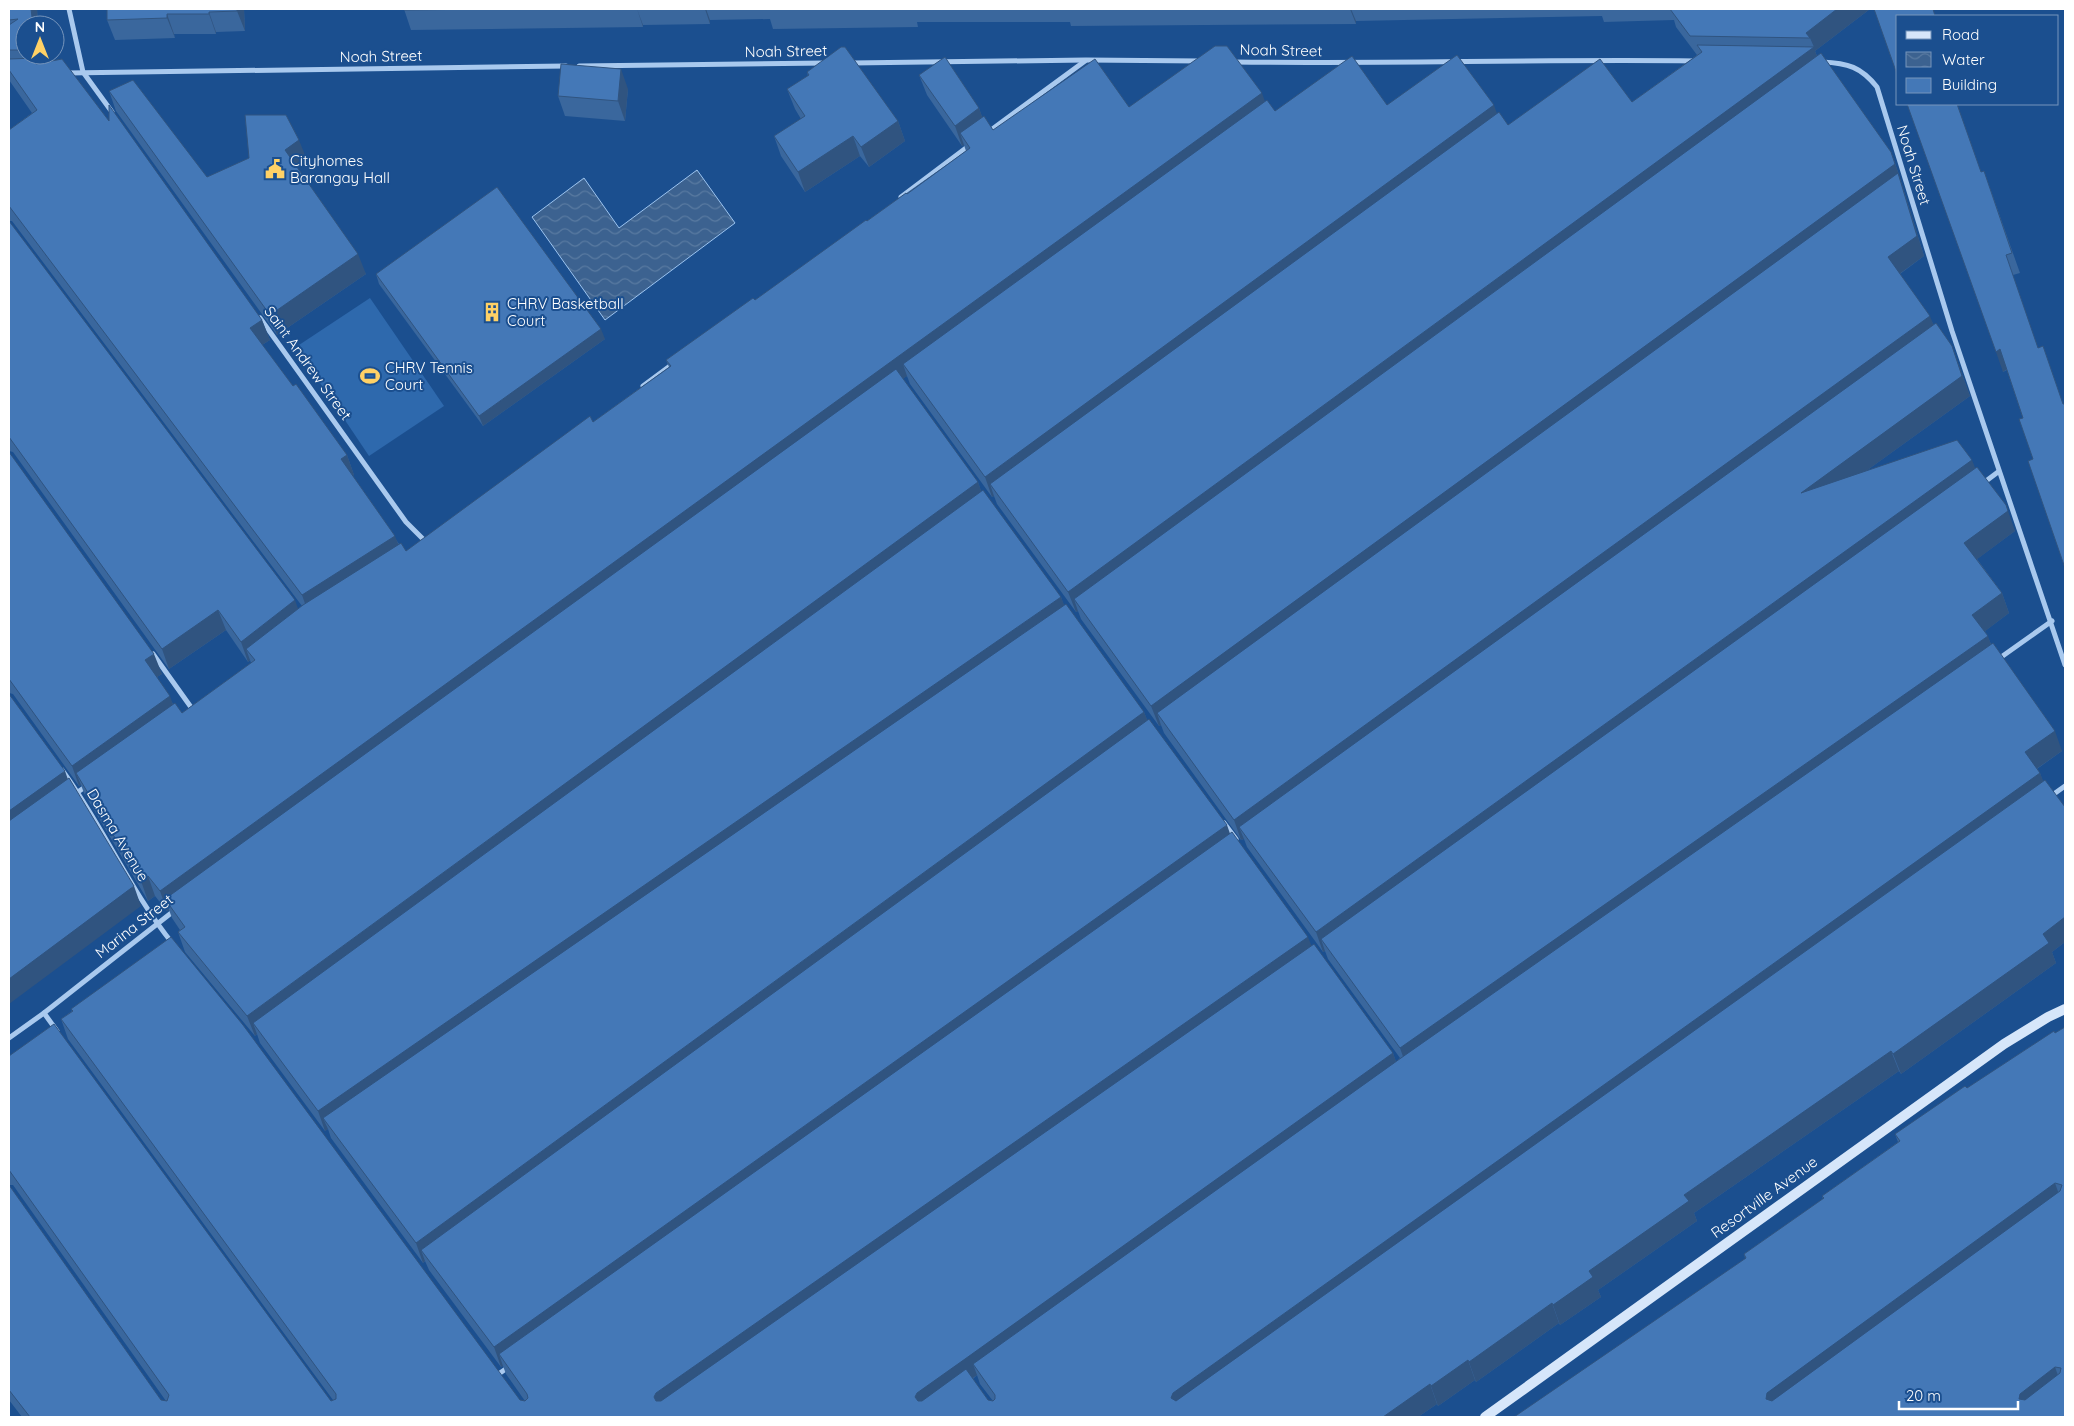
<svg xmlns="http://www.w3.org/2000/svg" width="2074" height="1426" font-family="Quicksand,sans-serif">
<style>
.pitch{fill:#2e69ad}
.water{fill:url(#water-waves);stroke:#9cc4f0}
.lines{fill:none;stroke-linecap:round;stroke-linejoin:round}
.street{stroke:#a9c9ee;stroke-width:5}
.secondary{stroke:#d6e6fa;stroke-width:10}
.wall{fill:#3a679d;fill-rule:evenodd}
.shaded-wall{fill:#305480}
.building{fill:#4478b7;stroke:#305480;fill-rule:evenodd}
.labels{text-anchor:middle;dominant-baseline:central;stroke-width:4;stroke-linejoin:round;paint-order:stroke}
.street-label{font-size:15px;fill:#fff;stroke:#1b4f8f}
.poi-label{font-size:15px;fill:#fff;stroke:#1b4f8f;text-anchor:start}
</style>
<defs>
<pattern id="water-waves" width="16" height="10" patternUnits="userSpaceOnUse" patternTransform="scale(1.25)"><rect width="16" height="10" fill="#3c6290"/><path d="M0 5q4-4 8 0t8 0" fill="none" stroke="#597aa1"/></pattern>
</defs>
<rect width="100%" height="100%" fill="#1b4f8f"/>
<!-- pitch -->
<polygon class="pitch" points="370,298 444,406 369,456 296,347"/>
<!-- water -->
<polygon class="water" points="697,170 735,223 605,320 532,217 584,178 619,228"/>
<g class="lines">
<!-- street -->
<g class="street">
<polyline points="69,9 83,72 112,112"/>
<path d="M1234 62C1388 64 1542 59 1696 61"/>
<path d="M1822 62C1848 63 1861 67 1877 87L1952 331 2065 665"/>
<polyline points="852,63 1086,60 1201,61"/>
<polyline points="579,66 826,63"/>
<polyline points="67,73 566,66"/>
<polyline points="987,133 1085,61"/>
<polyline points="901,197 970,145"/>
<polyline points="260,318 406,522 426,542"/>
<polyline points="643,386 674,363"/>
<polyline points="1982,484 1998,472"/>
<polyline points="153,654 193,710"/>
<polyline points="1997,660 2052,621"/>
<path d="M62 770C103 826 130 891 173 944"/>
<polyline points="72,796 88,785"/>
<polyline points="2051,796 2065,786"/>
<polyline points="1224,823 1236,839"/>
<polyline points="44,1013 57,1031"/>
<polyline points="9,1038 44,1013 175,910"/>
<polyline points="500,1373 510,1366"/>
</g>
<!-- secondary -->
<polyline class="secondary" points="1485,1417 2004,1044 2048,1017 2065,1009"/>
</g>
<!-- wall -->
<g class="wall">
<path d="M9 9H37L38 25H25V55H41L42 63 109 121 262 320 270 340 262 345 293 386 347 455 354 475 352 476 399 544 406 551 593 422 669 367 666 360 755 300 966 151 964 145 962 146 927 95 919 75 979 108 982 117 993 130 1129 107 1265 102 1275 111 1387 105 1497 114 1508 125 1632 102 1697 55 1676 27 1674 20 1604 22 1602 16 1356 21V24L1071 26 1070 22H917L918 27 773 29 770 19 710 20V24L643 25V27L411 30 404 9H1870L1815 51 1817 56 1891 152 1898 172 1924 256 1900 274 1934 325 1959 366 1970 396 1866 471 1975 468 2015 531 1977 559 2002 593 2009 613 1985 631 1991 644 2062 751 2037 769 2040 773 2043 782 2065 807V942L2052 952 2056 963 1901 1074 1899 1071 1694 1213 1697 1221 1598 1290 1601 1297 1560 1325 1559 1323 1476 1382 1475 1380 1438 1406 1437 1404 1418 1417H22L9 1400V1185L161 1400 166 1401 13 1185H9V1056L331 1401 333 1400 68 1039 61 1019 72 1011 71 1009 520 1400 525 1401 506 1374 503 1366 501 1367 429 1270 425 1261 423 1263 331 1138 328 1129 325 1131 260 1043 257 1034 255 1036 185 952 178 932 180 930 172 918 169 910 167 911 155 896 148 901 84 793 81 785 79 786 13 694 9 693V452L162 674 157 677 173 704 182 713 251 663 250 660 248 662 226 630 169 669 13 452 9 451V130L32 113 9 80ZM9 221H12L302 606 298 609ZM907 376 910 384 992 497 994 496 997 504 1076 612 1078 611 1081 619 1159 726 1161 725 1164 733 1241 840 1244 839 1247 847 1323 952 1325 951 1328 959 1400 1058 1396 1062 1393 1053 1311 946 1147 720 1144 712 1064 606 1061 597 981 491 978 482 902 379ZM977 1375 980 1384 993 1401 988 1400 973 1379Z"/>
<polygon points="107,9 244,9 245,31 216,32 216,34 174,34 175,38 115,40 107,20"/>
<polygon points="807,72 898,121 905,141 869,167 860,156 805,192 781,156 774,136 801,119 795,109 787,89 808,76"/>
<polygon points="628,89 625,121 565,116 558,96"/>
<polygon points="109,91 207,177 307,160 297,167 366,274 277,335 116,111"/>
<polygon points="1981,172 1991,191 2020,273 2013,275 2033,459 2023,418 2007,370 2003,372"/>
<polygon points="376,274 605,339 483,426 379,284"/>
<polygon points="2065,1027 2065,1417 1745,1258 1744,1254 1823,1199 1822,1196 1898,1142 1895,1134"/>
</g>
<!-- shaded-wall -->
<g class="shaded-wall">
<polygon points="31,9 37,9 38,25 33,25"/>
<polygon points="237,9 244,9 245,31 237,11"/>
<polygon points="637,9 643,25 643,27"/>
<polygon points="705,9 706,9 710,20 710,24"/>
<polygon points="1350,9 1351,9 1356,21 1356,24"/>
<polygon points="1837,9 1870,9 1815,51 1821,67 1074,599 1078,611 1076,612 1068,592 1814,47 1810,38 1806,33"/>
<polygon points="209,12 216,32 216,34 209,14"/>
<polygon points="167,14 174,34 175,38 167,18"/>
<polygon points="37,55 41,55 42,69"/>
<polygon points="621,69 628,89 625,121 618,101"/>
<polygon points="1262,93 1269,113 903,364 907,376 172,908 165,899 169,910 167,911 160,891"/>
<polygon points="1494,105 1501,125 990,484 994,496 992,497 985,477"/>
<polygon points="979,108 986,128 960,133 964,145 962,146 955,126"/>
<polygon points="898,121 905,141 869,167 861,147"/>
<polygon points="853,136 860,156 805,192 798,172"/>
<polygon points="299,140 307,160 293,170 285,150"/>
<polygon points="1891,152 1898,172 1924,256 1895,277 1157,713 1161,725 1159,726 1151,706"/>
<polygon points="358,254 366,274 277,335 270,315"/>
<polygon points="1930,316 1938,336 1239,827 1244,839 1241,840 1234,820"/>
<polygon points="262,320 270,340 257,348 250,328"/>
<polygon points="601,329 605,339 483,426 479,416"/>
<polygon points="1952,346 1970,396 1808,513 1801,493"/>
<polygon points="2000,349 2007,369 2003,372 1996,352"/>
<polygon points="347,455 354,475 348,479 341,459"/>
<polygon points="1972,460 1980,480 1321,939 1325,951 1323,952 1316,932"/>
<polygon points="978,482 985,502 253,1023 257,1034 255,1036 247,1016"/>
<polygon points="2006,505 2015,531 1972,563 1964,543"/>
<polygon points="395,536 403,556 309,615 302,595"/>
<polygon points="2002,593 2009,613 1980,635 1972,615"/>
<polygon points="1061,597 1069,617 323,1118 328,1129 325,1131 318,1111"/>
<polygon points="295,600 302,620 246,649 250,660 248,662 241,642"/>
<polygon points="218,610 226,630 169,669 162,649"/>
<polygon points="1988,636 1995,656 1407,1068 1400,1048"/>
<polygon points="154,654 162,674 152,680 145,660"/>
<polygon points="170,696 177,716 76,773 81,785 79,786 72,766"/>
<polygon points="1144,712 1152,731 421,1250 425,1261 423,1263 416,1243"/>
<polygon points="2055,731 2062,751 2032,772 2025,752"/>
<polygon points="65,771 72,791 9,836 9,811"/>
<polygon points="2040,773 2048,793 1180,1413 1171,1398 1173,1393"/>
<polygon points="1227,825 1234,845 499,1354 503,1366 501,1367 494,1347"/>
<polygon points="148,876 155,896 148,901 141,881"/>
<polygon points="134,886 141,906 9,1004 9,979"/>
<polygon points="2065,917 2065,942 2052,952 2056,963 1901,1074 1893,1054 2043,934"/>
<polygon points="1308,937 1316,957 662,1417 654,1397 656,1393"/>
<polygon points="1891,1051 1899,1071 1694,1213 1697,1221 1598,1290 1601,1297 1560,1325 1553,1305 1589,1271 1684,1195"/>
<polygon points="1393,1053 1400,1073 973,1364 977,1375 924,1413 915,1397 917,1393"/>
<polygon points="2055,1183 2062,1203 1774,1417 1766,1399 1767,1393"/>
<polygon points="1552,1303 1559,1323 1476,1382 1469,1362"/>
<polygon points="1468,1360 1475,1380 1438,1406 1431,1386"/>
<polygon points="2055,1367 2062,1387 2027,1414 2019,1399 2020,1394"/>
<polygon points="1430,1384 1437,1404 1418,1417 1383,1417"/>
</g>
<!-- building -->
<g class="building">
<polygon points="9,9 31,9 33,25 25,25 25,50 9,50 9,25 18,19 9,20"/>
<polygon points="107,9 237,9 237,11 209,12 209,14 167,14 167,18 107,20"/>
<polygon points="404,9 486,9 404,10"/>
<polygon points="1670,9 1837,9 1806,33 1810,38 1690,36"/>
<polygon points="1874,9 1933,9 1935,16 1898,16 1898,77"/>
<polygon points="1697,45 1814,47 1068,592 990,484 1499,112 1508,125 1600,59 1632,102 1702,52"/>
<polygon points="1215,46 1227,46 1262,93 160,891 148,876 141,881 76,773 175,703 182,713 255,660 246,649 303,605 401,543 406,551 590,416 593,422 671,366 666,360 753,298 755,300 866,220 867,221 906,193 907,194 970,148 960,133 984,116 993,130 1095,59 1129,107"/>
<polygon points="841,47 845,47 898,121 861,147 853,136 798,172 774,136 805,116 787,89 809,75 807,72"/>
<polygon points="1821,53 1891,152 1895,164 1151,706 1074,599"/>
<polygon points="1457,55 1494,105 985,477 903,364 1267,100 1275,111 1352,56 1387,105"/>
<polygon points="945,57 979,108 955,126 919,75"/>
<polygon points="36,58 36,64 62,59 109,121 109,105 262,320 250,328 293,386 296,384 347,455 341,459 395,536 302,595 9,206 9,130 37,110 9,70 9,59"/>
<polygon points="561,64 621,69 618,101 558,96"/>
<polygon points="133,80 207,177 249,158 245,115 286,115 299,140 285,150 358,254 270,315 109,91"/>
<polygon points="1907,104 1957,104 1981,172 1984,171 2012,253 2006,255 2038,348 2043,346 2063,404 2065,404 2065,568 2028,461 2033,459 2019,419 2023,418 2000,349 1996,352"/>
<polygon points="1898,173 1917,236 1888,257 1930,316 1234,820 1157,713"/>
<polygon points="497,187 601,329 479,416 376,274"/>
<polygon points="9,221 295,600 241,642 218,610 162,649 9,437"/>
<polygon points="1936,323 1952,346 1962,376 1801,493 1957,440 1972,460 1316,932 1239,827"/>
<polygon points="896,369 978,482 247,1016 178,932 185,927 165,899"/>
<polygon points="9,452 154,654 145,660 170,696 72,766 9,679"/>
<polygon points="1977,467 2006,505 2008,511 1964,543 2002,593 1972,615 1988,636 1400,1048 1321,939"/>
<polygon points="983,490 1061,597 318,1111 253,1023"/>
<polygon points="1066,604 1144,712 416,1243 323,1118"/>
<polygon points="1993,643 2055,731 2025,752 2040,773 1173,1393 1171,1398 1176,1401 2045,780 2065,807 2065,917 2043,934 2049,943 1893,1054 1891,1051 1684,1195 1689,1201 1589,1271 1593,1277 1553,1305 1552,1303 1469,1362 1468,1360 1431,1386 1430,1384 1383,1417 30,1417 9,1390 9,1185 161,1400 167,1401 169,1395 9,1170 9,1056 54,1024 331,1401 336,1399 336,1394 61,1019 73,1011 71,1009 171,937 243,1025 520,1400 525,1401 528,1398 527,1394 499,1354 1232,832 1308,937 656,1393 654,1397 656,1401 661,1401 1314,944 1393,1053 965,1359 917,1393 915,1397 918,1401 922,1401 966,1369 988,1400 993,1401 995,1399 995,1395 973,1364 1401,1058"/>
<polygon points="9,694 65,771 9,811"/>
<polygon points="1149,719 1227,825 494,1347 421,1250"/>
<polygon points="69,778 134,886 9,979 9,821"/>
<path d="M2065 1027V1417H1514L1746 1258 1744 1254 1824 1198 1822 1196 1900 1141 1895 1134 1965 1086 1967 1088 2054 1031 2055 1033ZM2055 1183 2062 1185 2060 1191 1772 1401 1766 1399 1767 1393ZM2055 1367 2061 1368 2060 1373 2025 1400 2019 1399 2020 1394Z"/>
</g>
<!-- icons -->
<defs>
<symbol id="civic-bare" viewBox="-9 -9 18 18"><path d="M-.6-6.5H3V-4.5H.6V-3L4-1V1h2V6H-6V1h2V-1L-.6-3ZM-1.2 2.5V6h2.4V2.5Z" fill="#ffd166" stroke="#1b4f8f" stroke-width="2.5" paint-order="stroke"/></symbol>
<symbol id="building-bare" viewBox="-9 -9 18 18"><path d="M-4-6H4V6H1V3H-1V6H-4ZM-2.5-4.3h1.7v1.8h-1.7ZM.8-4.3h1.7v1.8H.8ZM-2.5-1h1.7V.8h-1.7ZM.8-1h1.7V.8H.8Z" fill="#ffd166" stroke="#1b4f8f" stroke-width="2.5" paint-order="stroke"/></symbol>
<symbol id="stadium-bare" viewBox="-9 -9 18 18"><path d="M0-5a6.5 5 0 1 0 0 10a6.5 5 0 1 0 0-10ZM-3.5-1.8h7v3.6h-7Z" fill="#ffd166" stroke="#1b4f8f" stroke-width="2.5" paint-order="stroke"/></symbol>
</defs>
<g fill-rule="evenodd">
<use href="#civic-bare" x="261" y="155" width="28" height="28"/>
<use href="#building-bare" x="478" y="298" width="28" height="28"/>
<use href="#stadium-bare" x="356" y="362" width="28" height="28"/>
</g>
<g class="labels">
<!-- street labels -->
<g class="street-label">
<text transform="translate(1281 50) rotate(1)">Noah Street</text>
<text transform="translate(786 51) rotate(-1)">Noah Street</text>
<text transform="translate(381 56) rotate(-1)">Noah Street</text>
<text transform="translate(1914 165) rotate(73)">Noah Street</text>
<text transform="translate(308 363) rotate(54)">Saint Andrew Street</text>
<text transform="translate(118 835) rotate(59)">Dasma Avenue</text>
<text transform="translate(134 926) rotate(-38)">Marina Street</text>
<text transform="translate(1764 1197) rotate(-36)">Resortville Avenue</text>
</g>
<!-- poi labels -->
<g class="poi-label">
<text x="290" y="160">Cityhomes<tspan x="290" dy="17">Barangay Hall</tspan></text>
<text x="507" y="303">CHRV Basketball<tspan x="507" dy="17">Court</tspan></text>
<text x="385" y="367">CHRV Tennis<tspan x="385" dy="17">Court</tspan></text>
</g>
</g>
<!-- border -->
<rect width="2074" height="1426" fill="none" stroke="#ffffff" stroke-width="20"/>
<!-- legend -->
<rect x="1896" y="15" width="162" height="90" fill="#1b4f8f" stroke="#7695bc"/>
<rect x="1906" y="31" width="25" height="8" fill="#d6e6fa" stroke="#7695bc"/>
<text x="1942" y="40" font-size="15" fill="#ffffff">Road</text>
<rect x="1906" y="52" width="25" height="15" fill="url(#water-waves)" stroke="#7695bc"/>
<text x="1942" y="65" font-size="15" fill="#ffffff">Water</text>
<rect x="1906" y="78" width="25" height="15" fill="#4478b7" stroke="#7695bc"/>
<text x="1942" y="90" font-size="15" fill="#ffffff">Building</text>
<!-- north arrow -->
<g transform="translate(40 40)"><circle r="24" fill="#1b4f8f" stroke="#7695bc"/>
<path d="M0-4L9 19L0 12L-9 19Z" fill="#ffd166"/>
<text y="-8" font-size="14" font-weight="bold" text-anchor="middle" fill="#ffffff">N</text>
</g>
<!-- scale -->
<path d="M1899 1401v8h119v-8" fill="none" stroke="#ffffff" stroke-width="2.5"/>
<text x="1906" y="1401" font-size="15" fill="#ffffff" stroke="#1b4f8f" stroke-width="4" paint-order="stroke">20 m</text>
</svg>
